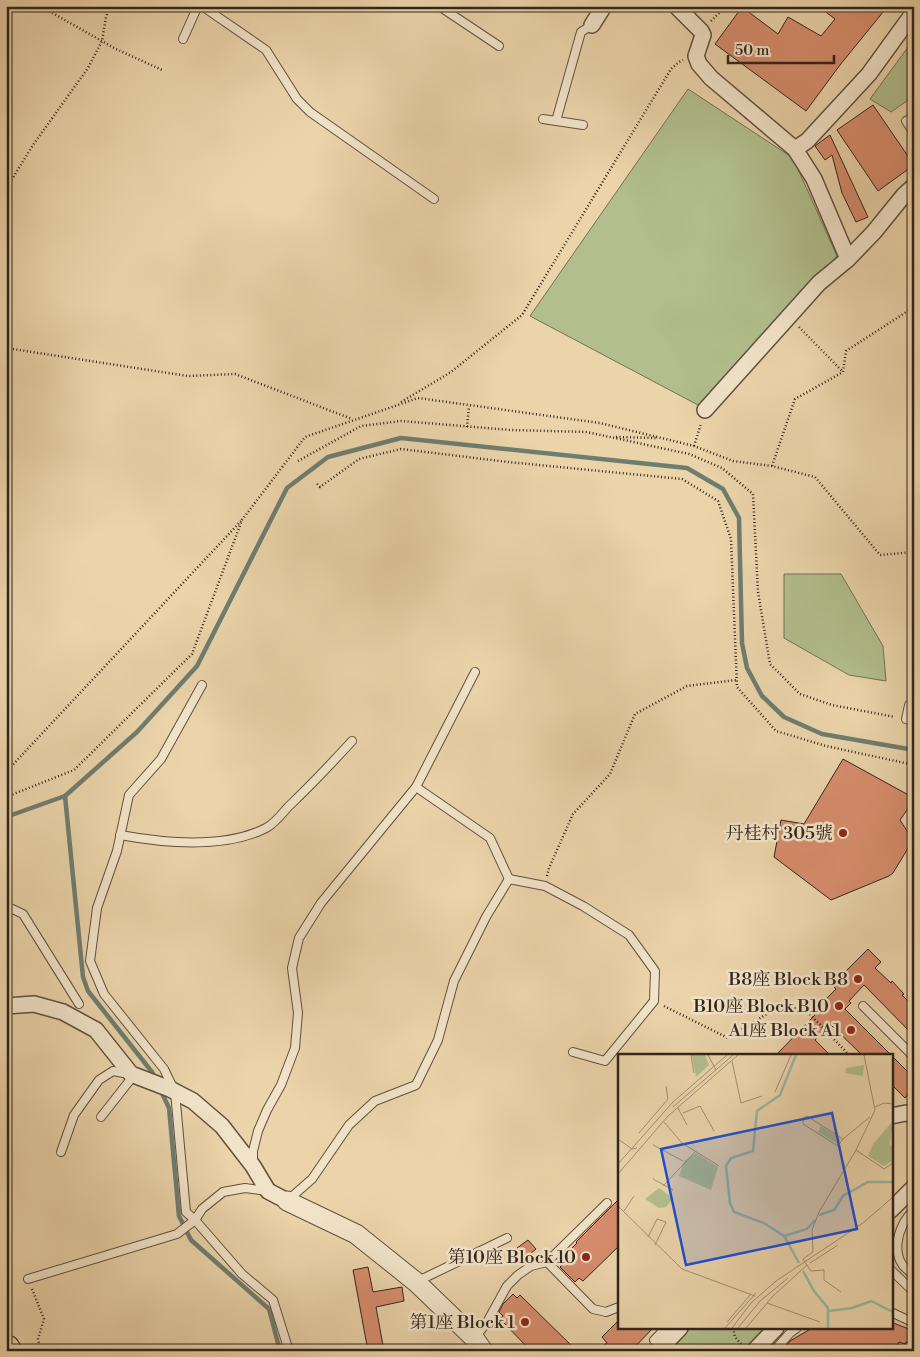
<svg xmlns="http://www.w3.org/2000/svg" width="920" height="1357" font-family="'Libre Bodoni','Noto Serif SC',serif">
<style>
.green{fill:#b2be8d;stroke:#727155}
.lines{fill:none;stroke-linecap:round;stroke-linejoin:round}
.stream{stroke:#6f7d70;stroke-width:4.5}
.building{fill:#d78d6d;stroke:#31241d}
.service-casing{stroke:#605040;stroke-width:10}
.minor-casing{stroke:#605040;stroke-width:18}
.tertiary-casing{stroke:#605040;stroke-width:21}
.motorway-casing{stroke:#31241d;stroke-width:30}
.path{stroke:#31241d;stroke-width:2.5;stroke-dasharray:1 2.5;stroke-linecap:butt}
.service{stroke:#f2e3c8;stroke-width:8}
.minor{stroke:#f2e3c8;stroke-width:15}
.tertiary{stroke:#f2e3c8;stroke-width:19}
.motorway{stroke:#ebd4aa;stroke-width:28}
.poi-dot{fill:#8f2418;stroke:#f2e3c8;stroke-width:2}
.labels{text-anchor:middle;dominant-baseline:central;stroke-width:5;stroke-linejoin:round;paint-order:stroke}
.poi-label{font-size:18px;fill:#31241d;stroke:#f2e3c8;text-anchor:end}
.inset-river{fill:none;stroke:#98b8a8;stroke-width:2.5}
.inset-road{fill:none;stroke:#a18e72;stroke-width:1}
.view{fill:#1d4ed8;fill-opacity:0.15;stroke:#1d4ed8;stroke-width:2.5}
.inset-edge{fill:none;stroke:#31241d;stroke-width:2.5}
</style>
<rect width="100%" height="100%" fill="#ebd4aa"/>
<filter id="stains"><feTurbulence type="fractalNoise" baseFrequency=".004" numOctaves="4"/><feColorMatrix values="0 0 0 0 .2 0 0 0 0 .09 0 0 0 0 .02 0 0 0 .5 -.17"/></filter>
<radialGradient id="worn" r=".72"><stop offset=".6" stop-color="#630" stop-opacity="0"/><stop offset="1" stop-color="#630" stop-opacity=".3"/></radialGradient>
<!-- green -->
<g class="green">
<polygon points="914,39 914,96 891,112 870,99"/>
<polygon points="688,89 793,158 837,256 698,405 530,316"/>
<polygon points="784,574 841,574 883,646 886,681 849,675 784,638"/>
<polygon points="690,1328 765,1328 743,1351 673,1351 676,1343"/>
</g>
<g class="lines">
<!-- stream -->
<g class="stream">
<polyline points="65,796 83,977 88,991 152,1072 156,1080"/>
<polyline points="6,817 65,796 137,732 197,666 287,488 328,457 401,438 687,468 723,489 739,518 742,643 747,668 762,696 784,717 822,734 914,750"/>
<polyline points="160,1089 169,1108 179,1216 191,1240 269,1309 280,1351"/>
</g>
</g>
<!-- building -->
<g class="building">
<polygon points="818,6 888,6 840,65 806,111 715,44 742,7 778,34 788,17 821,36 835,19"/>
<polygon points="873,105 914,165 878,191 837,130"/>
<polygon points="830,135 868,217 856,222 842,193 832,155 825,160 815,146"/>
<polygon points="843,759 914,798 914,800 900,820 913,840 893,873 889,876 831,900 774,857 781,820 804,824"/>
<polygon points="868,949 881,962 875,968 891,983 892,981 904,994 902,995 914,1007 914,1036 864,985 849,1001 851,1003 845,1009 914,1078 914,1088 905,1098 891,1084 891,1056 863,1056 830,1024 815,1040 831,1056 775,1056 815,1015 814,1014 820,1009 818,1007 836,989 834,987 840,981 840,977"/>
<polygon points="619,1199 619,1246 583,1281 579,1278 575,1282 560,1267 563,1264 560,1260 577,1243 576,1242"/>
<polygon points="528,1240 536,1249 525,1258 517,1248"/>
<polygon points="368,1267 373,1292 402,1287 404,1301 376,1307 384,1351 368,1351 353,1270"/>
<polygon points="513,1294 517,1298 520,1295 577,1351 531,1351 500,1319 503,1316 499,1312 503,1304"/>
<polygon points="619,1320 619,1328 653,1328 631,1351 610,1351 604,1345 607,1343 602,1337"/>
<polygon points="891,1322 914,1331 914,1345 906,1342 905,1344 899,1342 895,1351 782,1351 790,1341 812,1328 891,1328"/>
</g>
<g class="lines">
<defs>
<g id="service">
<polyline points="202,6 266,50 297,99 310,112 434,199"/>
<polyline points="439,6 499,46"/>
<polyline points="183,39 196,10 196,6"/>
<polyline points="914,117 906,121 914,133"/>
<polyline points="543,119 583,125"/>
<polyline points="556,121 581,32 592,25"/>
<polyline points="202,685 161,759 129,795 117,851 97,908 90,961 104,994 164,1069 175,1092 186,1212 195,1220 242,1274 273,1300 289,1351"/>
<polyline points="909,705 906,719 914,721"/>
<polyline points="416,787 490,838 509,879"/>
<path d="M120 835C164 843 225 849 266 828 274 824 282 814 288 807 310 786 331 764 352 741"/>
<polyline points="6,906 23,914 79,1004"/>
<polyline points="863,1006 914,1057"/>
<polyline points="101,1117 134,1075"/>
<polyline points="61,1152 74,1115 99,1080 113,1071 129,1074"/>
<polyline points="253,1163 253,1151 258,1131 267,1110 281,1085 295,1048 298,1013 292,968 299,938 321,903 416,787 475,672"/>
<polyline points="288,1200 312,1179 349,1125 375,1101 416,1085 438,1040 454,981 486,917 509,879 545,886 583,906 629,935 655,971 654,1001 605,1061 573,1052"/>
<polyline points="607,1203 547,1262 593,1309 606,1312 619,1307"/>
<path d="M914 1210C896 1226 888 1262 914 1274"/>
<polyline points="891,1270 914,1292"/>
<polyline points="28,1279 177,1234 195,1220 202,1209 223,1192 245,1188 268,1191"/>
<polyline points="416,1282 507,1238"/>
<polyline points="891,1312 914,1323"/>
<polyline points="475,1337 486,1324 507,1286 518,1275 531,1266 547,1262"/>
<polyline points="660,1349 654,1340 666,1328"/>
<polyline points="774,1351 790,1333 797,1328"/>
</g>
<g id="minor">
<polyline points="676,6 701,31 703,35 696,56 699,64 711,78 795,149 814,179 848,259"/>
<polyline points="592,25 604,6"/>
<polyline points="795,149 807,141 869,74 914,12"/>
<polyline points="705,410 819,283 848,259 874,232 904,195 914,186"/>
<polyline points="6,1006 34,1004 63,1012 96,1030 131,1074 170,1089 193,1101 222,1126 253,1166 268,1191 287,1201"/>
<polyline points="891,1116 906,1113 914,1115"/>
<polyline points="891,1210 914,1187"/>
<polyline points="658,1351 680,1328"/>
<polyline points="754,1351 776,1328"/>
</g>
<polyline id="tertiary" points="287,1201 356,1234 416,1282 474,1338 483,1351"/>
<polyline id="motorway" points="6,1349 7,1351"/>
</defs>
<!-- service casing -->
<use href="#service" class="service-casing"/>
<!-- minor casing -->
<use href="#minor" class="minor-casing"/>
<!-- tertiary casing -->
<use href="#tertiary" class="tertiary-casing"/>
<!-- motorway casing -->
<use href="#motorway" class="motorway-casing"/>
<!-- path -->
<g class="path">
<polyline points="40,6 116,49 162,70"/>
<polyline points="711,21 726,6"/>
<polyline points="6,189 33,145 88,68 102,41 106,17 110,6"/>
<polyline points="799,327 843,372"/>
<polyline points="6,348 188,376 235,374 352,419"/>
<polyline points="401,402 451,372 522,315 671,69 679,62 683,60"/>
<polyline points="467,427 469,406"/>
<polyline points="616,437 656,438"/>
<polyline points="694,446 701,424"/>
<polyline points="298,461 361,426 401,421 511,430 587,432 689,454 722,468 753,494 758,592 770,664 800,694 832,705 895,717"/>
<polyline points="772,466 795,399 843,372 846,351 914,307"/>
<polyline points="317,484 320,487 359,459 401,449 508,462 682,479 718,501 731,539 737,687 776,731 826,746 914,765"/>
<polyline points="6,772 241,521"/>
<polyline points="6,797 74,770 192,654 242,520 305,437 418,398 600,423 694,446 733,461 772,466 815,477 880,555 914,552"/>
<polyline points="547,876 549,868 573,814 610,774 635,714 687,686 736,680"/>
<polyline points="664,1006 728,1038 778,1007 805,1009 850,1056"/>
<polyline points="32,1289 44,1319 38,1339 41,1351"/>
<polyline points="733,1328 735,1337 741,1344"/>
</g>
<!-- service -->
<use href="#service" class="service"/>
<!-- minor -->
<use href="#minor" class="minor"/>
<!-- tertiary -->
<use href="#tertiary" class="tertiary"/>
<!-- motorway -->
<use href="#motorway" class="motorway"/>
</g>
<!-- markers -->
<g class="poi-dot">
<circle cx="843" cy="833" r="5"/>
<circle cx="858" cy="979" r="5"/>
<circle cx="839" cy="1006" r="5"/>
<circle cx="851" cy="1030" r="5"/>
<circle cx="586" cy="1257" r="5"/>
<circle cx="525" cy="1322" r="5"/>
</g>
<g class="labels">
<!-- poi labels -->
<g class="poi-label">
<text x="833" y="833">丹桂村 305號</text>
<text x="848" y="979">B8座 Block B8</text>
<text x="829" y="1006">B10座 Block B10</text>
<text x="841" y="1030">A1座 Block A1</text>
<text x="576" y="1257">第10座 Block 10</text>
<text x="515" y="1322">第1座 Block 1</text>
</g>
</g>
<!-- overview -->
<g transform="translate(618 1054)">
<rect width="275" height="275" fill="#ebd4aa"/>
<path d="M74 1H87L91 11 78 23ZM246 11 245 22 227 19 228 14ZM275 67 272 90 275 94V106L266 112 250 102 255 90ZM203 72 223 85 220 90 200 78ZM78 99 100 113 93 136 61 122 66 107ZM41 134 55 144 48 153 41 154 27 145Z" fill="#b2be8d"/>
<path class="inset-river" d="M178 1 162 41 139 57 135 97 113 104 108 112 112 149 116 158 146 169 166 182 181 209M201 161 216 156 225 142 250 128H275M166 182 189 175 197 166M185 217 196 237 210 254V274M211 257 234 254 253 247 275 258"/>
<path class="inset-road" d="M73 1 76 19M90 1 98 16M114 7 123 49 144 42M157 38 173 1M55 53 115 1M257 53 266 49 275 50M60 54 69 71M65 59 82 52 96 77M189 62 225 85 220 92 185 70V64ZM46 68 64 89 101 112M21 79 50 45 48 32M0 85 14 95 19 94M225 85 252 63M35 91 65 107M238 96 266 115 275 109M0 110 55 48 109 1M0 120 50 62 120 1M35 125 55 136M45 132 78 97M0 152 64 215 137 242M6 157 16 142M30 183 39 165 48 168 37 191M192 209 220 191M223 238 206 226V216L193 217 185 205 195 198 194 176 201 158 238 96 257 56 246 1M149 249 202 268M109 268 133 240M107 274 138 239M114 274 133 249 158 227 245 169 275 143M120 274 142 247 170 224M128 274 155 242 189 211"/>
<path class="view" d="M214 59 239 175 68 211 43 95Z"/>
<rect width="275" height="275" class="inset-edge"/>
</g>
<!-- margin -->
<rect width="920" height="1357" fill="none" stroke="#ebd4aa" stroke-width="25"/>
<rect x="8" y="8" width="905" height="1342" fill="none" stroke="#31241d" stroke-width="2.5"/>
<rect x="12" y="12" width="895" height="1332" fill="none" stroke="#31241d"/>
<!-- scale -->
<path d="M728 55v8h106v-8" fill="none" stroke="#31241d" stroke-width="2.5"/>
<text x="735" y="55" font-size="15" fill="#31241d" stroke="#f2e3c8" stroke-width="4" paint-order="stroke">50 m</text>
<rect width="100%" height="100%" filter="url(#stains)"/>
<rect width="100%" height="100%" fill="url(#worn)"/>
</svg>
